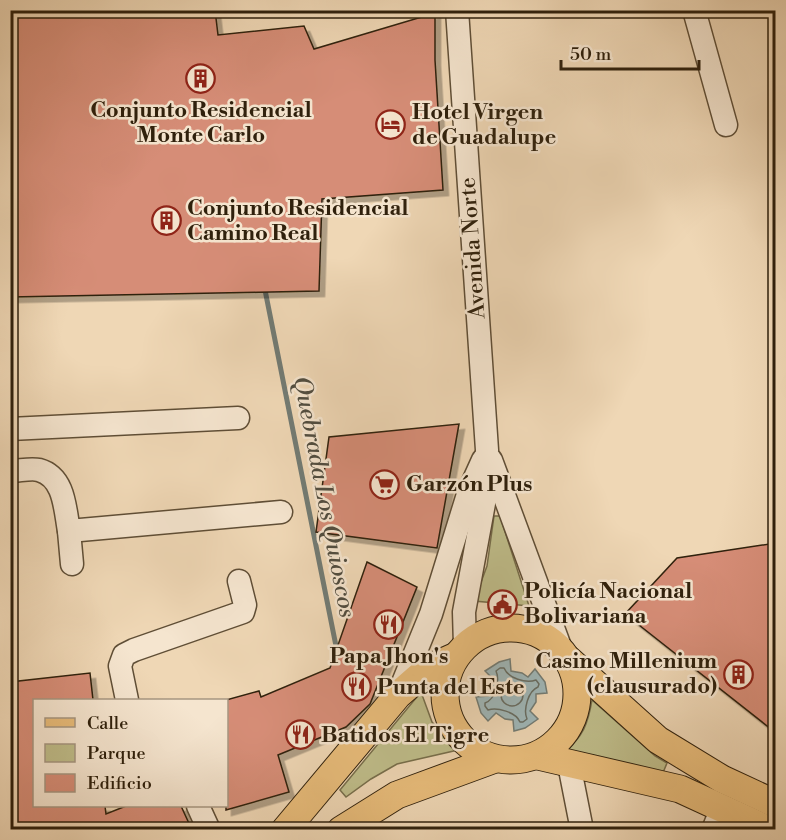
<svg xmlns="http://www.w3.org/2000/svg" width="786" height="840" font-family="'Libre Bodoni',serif">
<style>
.green{fill:#bfbd8a;stroke:#776e4b;stroke-width:1.5}
.water{fill:#9fb7b9;stroke:#727b74;stroke-width:1.5}
.lines{fill:none;stroke-linecap:round;stroke-linejoin:round}
.shore{stroke:#676c62;stroke-width:1.5}
.stream{stroke:#727b74;stroke-width:5}
.building{fill:#d68d77;stroke:#2f200c;stroke-width:1.5;filter:url(#shadow)}
.minor-casing{stroke:#5f4e36;stroke-width:25}
.major-casing{stroke:#2f200c;stroke-width:29}
.minor{stroke:#f5e5cf;stroke-width:22}
.major{stroke:#e8bc7a;stroke-width:27}
.labels{text-anchor:middle;dominant-baseline:central;stroke-width:5;stroke-linejoin:round;paint-order:stroke}
.poi-label{font-size:22px;font-weight:bold;fill:#2f200c;stroke:#f5e5cf;text-anchor:start}
.street-label{font-size:22px;fill:#2f200c;stroke:#f5e5cf}
.water-label{font-size:24px;font-style:italic;fill:#514d40;stroke:#f5e5cf}
</style>
<defs>
<filter id="shadow"><feDropShadow dx="5.5" dy="5.5" stdDeviation="0" flood-color="#0004"/></filter>
</defs>
<rect width="100%" height="100%" fill="#efd7b5"/>
<filter id="stains"><feTurbulence type="fractalNoise" baseFrequency=".00333" numOctaves="4"/><feColorMatrix values="0 0 0 0 .2 0 0 0 0 .09 0 0 0 0 .02 0 0 0 .5 -.17"/></filter>
<radialGradient id="worn" r=".72"><stop offset=".6" stop-color="#630" stop-opacity="0"/><stop offset="1" stop-color="#630" stop-opacity=".3"/></radialGradient>
<!-- green -->
<g class="green">
<polygon points="494,516 500,516 529,606 474,601 487,566"/>
<polygon points="421,692 432,722 458,750 397,764 371,779 346,797 340,790"/>
<path d="M592 700 655 756 667 763 662 775 564 752C583 737 588 724 592 700Z"/>
</g>
<!-- water -->
<polygon class="water" points="510,659 511,671 522,673 528,677 535,669 545,682 547,693 536,694 536,702 530,711 538,719 525,728 514,731 513,720 505,719 496,713 488,721 481,713 476,697 488,696 488,689 493,679 485,671 499,662"/>
<g class="lines">
<!-- shore -->
<g class="shore">
<path d="M500 668H504C508 678 526 684 536 680L539 684 538 687C528 691 523 710 527 719L523 722H520C516 712 497 707 488 710L485 706V703C496 699 500 680 496 671Z"/>
<circle cx="512" cy="695" r="11"/>
</g>
<!-- stream -->
<polyline class="stream" points="264,285 338,656"/>
</g>
<!-- building -->
<g class="building">
<polygon points="215,10 218,35 304,26 314,49 435,13 435,60 443,190 322,199 319,291 10,297 10,11"/>
<polygon points="459,424 437,548 316,532 329,437"/>
<polygon points="776,543 776,733 625,614 677,558"/>
<polygon points="367,562 417,587 370,704 346,727 278,755 289,792 226,810 226,700 259,691 261,697 330,668"/>
<polygon points="90,673 93,700 34,700 34,806 105,806 106,814 126,806 181,806 192,830 10,830 10,682"/>
</g>
<g class="lines">
<defs>
<g id="minor">
<polyline points="457,10 487,450 485,498 464,612 465,646"/>
<polyline points="694,10 726,125"/>
<polyline points="10,429 238,418"/>
<polyline points="491,460 562,652"/>
<path d="M10 471C19 471 31 468 39 470 65 477 65 510 69 531L281 512"/>
<polyline points="69,531 72,564"/>
<polyline points="398,695 431,614 469,491 483,460"/>
<polyline points="127,700 120,666 124,655 134,650 243,612 245,605 239,581"/>
<polyline points="569,764 582,830"/>
<polyline points="198,806 209,830"/>
<polyline points="713,830 722,808"/>
</g>
<g id="major">
<circle cx="511" cy="694" r="66"/>
<polyline points="569,660 658,740 722,779 776,804"/>
<polyline points="538,756 680,789 769,830"/>
<polyline points="285,830 398,695 429,668 456,656"/>
<polyline points="341,830 397,795 495,759"/>
</g>
</defs>
<!-- minor casing -->
<use href="#minor" class="minor-casing"/>
<!-- major casing -->
<use href="#major" class="major-casing"/>
<!-- minor -->
<use href="#minor" class="minor"/>
<!-- major -->
<use href="#major" class="major"/>
</g>
<!-- icons -->
<defs>
<symbol id="building-ring" viewBox="-11 -11 22 22"><circle r="9.5" fill="#f5e5cf" stroke="#8f2418" stroke-width="1.5"/><path d="M-4-6H4V6H1V3H-1V6H-4ZM-2.5-4.3h1.7v1.8h-1.7ZM.8-4.3h1.7v1.8H.8ZM-2.5-1h1.7V.8h-1.7ZM.8-1h1.7V.8H.8Z" fill="#8f2418"/></symbol>
<symbol id="hotel-ring" viewBox="-11 -11 22 22"><circle r="9.5" fill="#f5e5cf" stroke="#8f2418" stroke-width="1.5"/><path d="M-6-4.5h1.5V1H6V5H4.5V3h-9V5H-6ZM-4 0a1.8 1.8 0 1 1 3.6 0ZM.5 0V-2.5h3Q6-2.5 6 0Z" fill="#8f2418"/></symbol>
<symbol id="supermarket-ring" viewBox="-11 -11 22 22"><circle r="9.5" fill="#f5e5cf" stroke="#8f2418" stroke-width="1.5"/><path d="M-6-5.5h2.5l.6 2H6L4.5 2H-2.5L-4.4-4H-6ZM-1.5 3.2a1.3 1.3 0 1 0 .1 0ZM3 3.2a1.3 1.3 0 1 0 .1 0Z" fill="#8f2418"/></symbol>
<symbol id="civic-ring" viewBox="-11 -11 22 22"><circle r="9.5" fill="#f5e5cf" stroke="#8f2418" stroke-width="1.5"/><path d="M-.6-6.5H3V-4.5H.6V-3L4-1V1h2V6H-6V1h2V-1L-.6-3ZM-1.2 2.5V6h2.4V2.5Z" fill="#8f2418"/></symbol>
<symbol id="restaurant-ring" viewBox="-11 -11 22 22"><circle r="9.5" fill="#f5e5cf" stroke="#8f2418" stroke-width="1.5"/><path d="M-5-6h1v4h1v-4h1v4h1v-4h1v5L-1.5 .5V6h-2V.5L-5-1ZM5-6V6H3V1.5H1.5Q1.5-4 5-6Z" fill="#8f2418"/></symbol>
</defs>
<g fill-rule="evenodd">
<use href="#building-ring" x="184" y="62" width="33" height="33"/>
<use href="#hotel-ring" x="374" y="108" width="33" height="33"/>
<use href="#building-ring" x="150" y="204" width="33" height="33"/>
<use href="#supermarket-ring" x="368" y="468" width="33" height="33"/>
<use href="#civic-ring" x="486" y="588" width="33" height="33"/>
<use href="#restaurant-ring" x="372" y="608" width="33" height="33"/>
<use href="#building-ring" x="722" y="658" width="33" height="33"/>
<use href="#restaurant-ring" x="340" y="670" width="33" height="33"/>
<use href="#restaurant-ring" x="284" y="718" width="33" height="33"/>
</g>
<g class="labels">
<!-- poi labels -->
<g class="poi-label">
<text x="201" y="110" text-anchor="middle">Conjunto Residencial<tspan x="201" dy="25">Monte Carlo</tspan></text>
<text x="412" y="112">Hotel Virgen<tspan x="412" dy="25">de Guadalupe</tspan></text>
<text x="187" y="208">Conjunto Residencial<tspan x="187" dy="25">Camino Real</tspan></text>
<text x="406" y="484">Garzón Plus</text>
<text x="524" y="591">Policía Nacional<tspan x="524" dy="25">Bolivariana</tspan></text>
<text x="389" y="656" text-anchor="middle">Papa Jhon's</text>
<text x="717" y="661" text-anchor="end">Casino Millenium<tspan x="717" dy="25">(clausurado)</tspan></text>
<text x="377" y="687">Punta del Este</text>
<text x="321" y="735">Batidos El Tigre</text>
</g>
<!-- street labels -->
<g class="street-label">
<text transform="translate(473 248) rotate(-94)">Avenida Norte</text>
</g>
<!-- water labels -->
<g class="water-label">
<text transform="translate(324 497) rotate(79)">Quebrada Los Quioscos</text>
</g>
</g>
<!-- margin -->
<rect width="786" height="840" fill="none" stroke="#efd7b5" stroke-width="36"/>
<rect x="12" y="12" width="762" height="816" fill="none" stroke="#2f200c" stroke-width="3"/>
<rect x="18" y="18" width="750" height="804" fill="none" stroke="#2f200c" stroke-width="1.5"/>
<!-- legend -->
<rect x="33" y="699" width="195" height="108" fill="#f5e5cf" stroke="#a69681" stroke-width="1.5"/>
<rect x="45" y="718" width="30" height="9" fill="#e8bc7a" stroke="#a69681" stroke-width="1.5"/>
<text x="87" y="729" font-size="18" fill="#2f200c">Calle</text>
<rect x="45" y="744" width="30" height="18" fill="#bfbd8a" stroke="#a69681" stroke-width="1.5"/>
<text x="87" y="759" font-size="18" fill="#2f200c">Parque</text>
<rect x="45" y="774" width="30" height="18" fill="#d68d77" stroke="#a69681" stroke-width="1.5"/>
<text x="87" y="789" font-size="18" fill="#2f200c">Edificio</text>
<!-- scale -->
<path d="M561 60v9h138v-9" fill="none" stroke="#2f200c" stroke-width="3"/>
<text x="570" y="60" font-size="18" fill="#2f200c" stroke="#f5e5cf" stroke-width="4.5" paint-order="stroke">50 m</text>
<rect width="100%" height="100%" filter="url(#stains)"/>
<rect width="100%" height="100%" fill="url(#worn)"/>
</svg>
